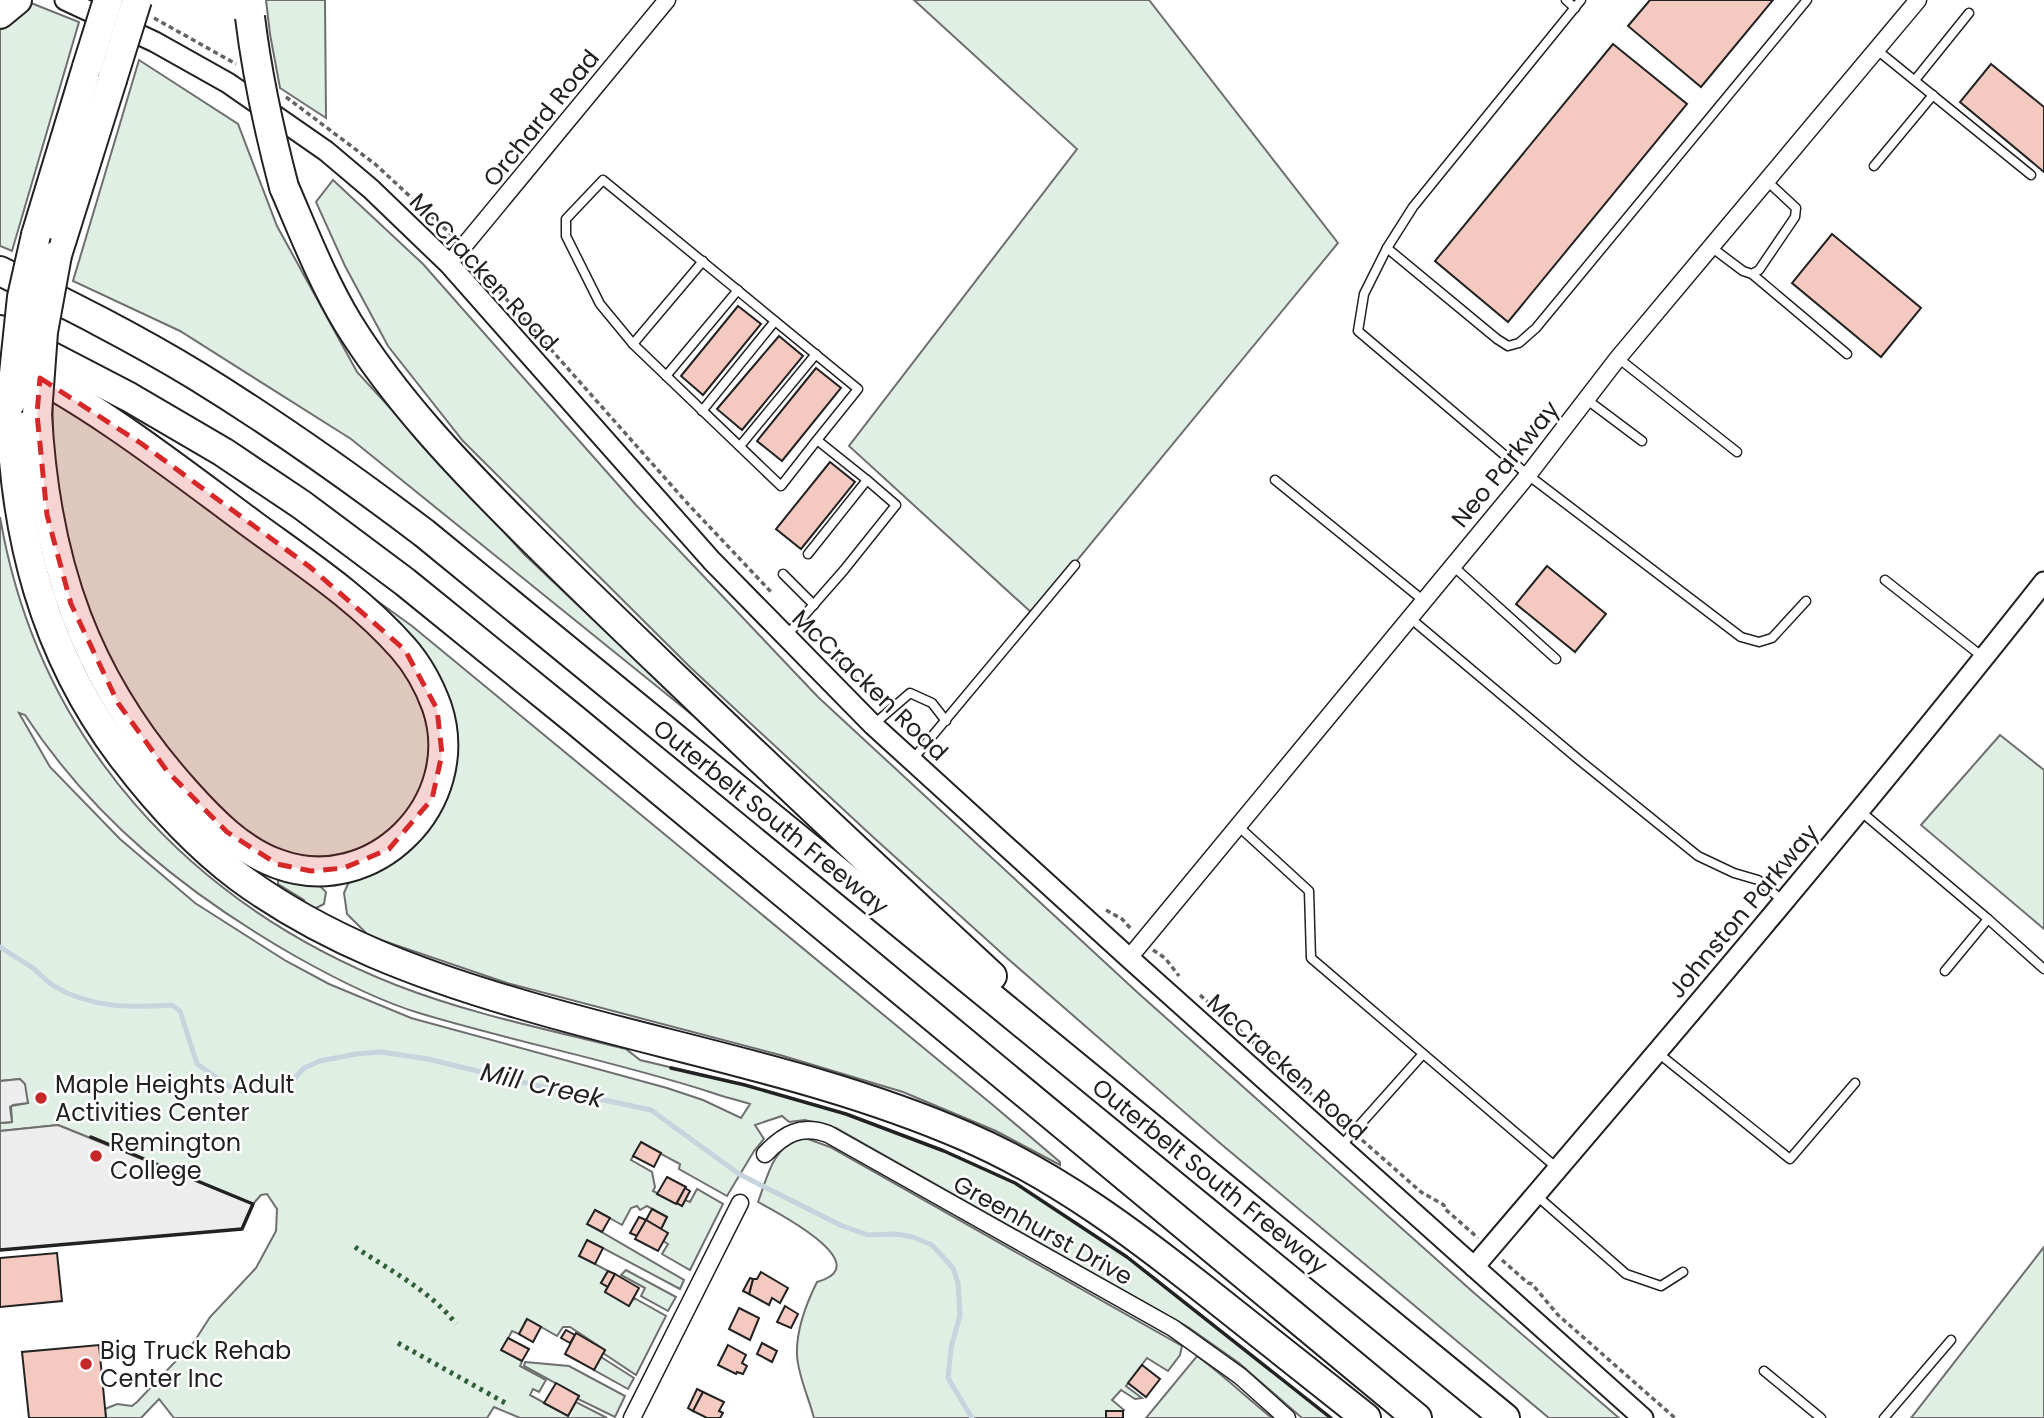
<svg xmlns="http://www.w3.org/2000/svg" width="2044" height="1418" font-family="Poppins,sans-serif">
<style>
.green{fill:#e0efe3;stroke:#6f6f6f;stroke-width:2;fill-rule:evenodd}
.parking{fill:#ededed;stroke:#6f6f6f;stroke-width:2}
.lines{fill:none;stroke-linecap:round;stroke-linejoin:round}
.stream{stroke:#c7d3dd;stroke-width:5}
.building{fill:#f3c9c0;stroke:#222;stroke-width:2}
.service-casing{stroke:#222;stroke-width:11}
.minor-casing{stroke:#222;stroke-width:19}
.tertiary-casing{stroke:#222;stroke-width:23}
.motorway-casing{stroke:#222;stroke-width:32}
.path{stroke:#646464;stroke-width:3.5;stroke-dasharray:5 3.5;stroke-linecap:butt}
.service{stroke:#fff;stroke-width:8}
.minor{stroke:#fff;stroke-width:16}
.tertiary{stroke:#fff;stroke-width:19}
.motorway{stroke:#fff;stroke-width:28}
.motorway-bridge-casing{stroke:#222;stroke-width:32;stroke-linecap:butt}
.motorway-bridge{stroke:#fff;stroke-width:28}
.hedge{stroke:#2f5e38;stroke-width:5;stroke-dasharray:3.5 5;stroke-linecap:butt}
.wall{stroke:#222;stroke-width:3.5}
.marked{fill:#d62828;fill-opacity:0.2;stroke:#d62828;stroke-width:5;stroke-dasharray:14 9;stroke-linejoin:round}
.poi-dot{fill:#c62828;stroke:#fff;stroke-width:2.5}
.labels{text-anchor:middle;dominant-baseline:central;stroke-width:5;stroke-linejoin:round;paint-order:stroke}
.street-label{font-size:24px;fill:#222;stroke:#fff}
.poi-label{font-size:24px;fill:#222;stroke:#fff;text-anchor:start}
.water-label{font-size:26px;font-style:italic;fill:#222;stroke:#fff}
</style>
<rect width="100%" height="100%" fill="#fff"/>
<!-- green -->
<g class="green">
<polygon points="266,0 325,0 326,118 280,88 270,34"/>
<polygon points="914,0 1149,0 1338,243 1033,614 849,446 1077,149"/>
<polygon points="31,3 79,22 12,251 0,246 0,29"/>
<polygon points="139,60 238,124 277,226 357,372 524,554 701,722 351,439 180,331 73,281"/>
<polygon points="333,180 423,264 636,505 818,697 1137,992 1473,1292 1619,1418 1549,1418 1221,1144 1007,958 873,837 691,668 463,441 388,346 345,266 316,202"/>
<path d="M53 399C132 453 209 509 285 566 321 594 370 625 396 661 415 688 432 722 429 756 423 824 356 868 291 854 254 846 225 814 200 787 100 680 48 546 53 399Z"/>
<path d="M0 517C38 740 189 903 396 985 470 1014 550 1030 626 1049L640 1060 745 1085 846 1114 944 1151 1015 1183 1127 1257 1331 1418H1302L1239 1363 1188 1327 836 1128 805 1120 789 1122 782 1116 755 1125 764 1139 754 1151 727 1196 679 1169 680 1164 641 1143 631 1160 652 1172 655 1187 653 1191 682 1206 685 1200 690 1202 697 1189 723 1204 690 1270 662 1254 668 1244 663 1241 661 1229 667 1217 647 1206 640 1210 637 1206 631 1208 622 1225 595 1210 588 1224 684 1280 680 1289 603 1248 580 1256 608 1271 601 1283 608 1287 605 1292 629 1305 634 1298 666 1316 636 1375 603 1353 605 1350 570 1327H563L557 1336 527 1319 519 1334 512 1331 502 1350 522 1361 520 1366 546 1380 539 1392 533 1389 530 1395 568 1416 576 1402 607 1418H520L494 1407 487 1418H174L159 1399 141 1418H106L105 1409 117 1404 132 1406 137 1402 194 1342 210 1317 256 1268 276 1231 277 1209 267 1194 261 1195 253 1204 58 1125 0 1131V1123L12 1122 11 1106 28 1103 20 1079 0 1081ZM19 713 25 715C94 820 187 894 295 956 334 978 376 1000 419 1013 515 1042 614 1061 710 1092 723 1097 738 1100 750 1104L741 1118 703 1100 667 1088 411 1018 329 984 286 961 195 903 120 839 50 767Z"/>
<polygon points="358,587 412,626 994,1106 1060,1162 1060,1165 996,1131 903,1092 780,1055 507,983 369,936 347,914 344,893 351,877 370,871 455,742"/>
<polygon points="2000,735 2044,770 2044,929 1921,825"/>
<polygon points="278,878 317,883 326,892 324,904 314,909 304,903 304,900 278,884"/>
<path d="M800 1139H808L830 1147 1182 1346 1180 1355 1168 1371 1147 1358 1126 1386 1142 1398 1135 1399 1121 1390 1112 1400 1124 1410 1123 1411H1106V1418H814C809 1398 798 1376 797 1355 796 1330 806 1304 817 1282 879 1265 776 1212 758 1202 767 1178 773 1146 800 1139Z"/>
<polygon points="2044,1247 2044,1418 1911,1418"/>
<polygon points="626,1270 676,1297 668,1311 641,1296 645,1288 621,1275"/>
<path d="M1197 1356C1223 1375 1246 1397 1272 1418H1146Z"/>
<polygon points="601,1357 634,1378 628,1389 594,1370"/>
<polygon points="525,1362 569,1366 625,1396 615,1417 578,1399 579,1396 524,1366"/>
</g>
<!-- parking -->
<g class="parking">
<polygon points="20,1079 25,1084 28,1103 13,1105 10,1107 12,1122 0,1123 0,1081"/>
<polygon points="58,1125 253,1204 242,1229 0,1250 0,1131"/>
</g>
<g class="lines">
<!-- stream -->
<path class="stream" d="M0 947C11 954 22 961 33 968 40 974 46 981 54 986 90 1008 132 1008 172 1005L180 1011 197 1064 235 1090 257 1093 281 1086 294 1079 304 1068 320 1061 356 1054 381 1052 428 1059 530 1084 651 1110 739 1174 840 1225 868 1235 896 1234 913 1237 932 1245 953 1268 958 1283 960 1315 951 1348 948 1378 972 1418"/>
</g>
<!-- building -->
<g class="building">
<polygon points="1650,0 1773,0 1701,87 1628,26"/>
<polygon points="1613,44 1687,104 1508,322 1435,261"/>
<polygon points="1991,64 2044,107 2044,172 1960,102"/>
<polygon points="1832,234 1921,308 1881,357 1792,283"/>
<polygon points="738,306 761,324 703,395 681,376"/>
<polygon points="779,336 803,356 742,430 717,409"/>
<polygon points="816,368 841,388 782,461 757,441"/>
<polygon points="830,462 855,482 801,549 776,529"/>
<polygon points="1547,566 1606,614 1575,652 1516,604"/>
<polygon points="641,1142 661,1153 654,1167 633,1156"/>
<polygon points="667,1177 686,1187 676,1204 657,1194"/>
<polygon points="685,1188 690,1191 682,1206 677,1203"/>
<polygon points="652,1209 667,1217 661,1229 646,1220"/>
<polygon points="595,1210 610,1218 602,1232 587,1224"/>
<polygon points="639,1217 646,1220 637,1236 630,1233"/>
<polygon points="646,1220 668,1233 658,1251 635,1239"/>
<polygon points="587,1240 603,1248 595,1264 579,1256"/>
<polygon points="57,1253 62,1301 0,1307 0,1258"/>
<polygon points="608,1271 615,1274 608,1287 601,1283"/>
<polygon points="761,1272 788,1288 780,1303 772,1298 769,1305 749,1294 753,1279 757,1279"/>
<polygon points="615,1274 639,1288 629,1306 605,1292"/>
<polygon points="750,1278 753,1279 749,1294 743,1291"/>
<polygon points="785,1306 798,1314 791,1328 777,1322"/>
<polygon points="739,1308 759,1318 750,1340 729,1329"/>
<polygon points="527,1319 541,1327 533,1342 519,1334"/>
<polygon points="566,1330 575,1335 570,1343 561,1338"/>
<polygon points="576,1333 605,1350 594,1370 565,1354"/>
<polygon points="508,1338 529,1349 522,1361 501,1350"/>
<polygon points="762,1343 777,1351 772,1362 757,1354"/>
<polygon points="99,1345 106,1418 29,1418 22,1352"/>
<polygon points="728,1345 746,1355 742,1363 747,1366 743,1374 737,1372 736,1374 718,1365"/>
<polygon points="1142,1365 1160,1379 1146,1397 1128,1383"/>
<polygon points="556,1383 579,1396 568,1416 544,1403"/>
<polygon points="697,1389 703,1392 693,1411 688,1408"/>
<polygon points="703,1392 724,1402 719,1411 723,1413 720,1418 707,1418 693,1411"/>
<rect x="1106" y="1411" width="17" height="7"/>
</g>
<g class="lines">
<defs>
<g id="service">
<polyline points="1566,0 1575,8"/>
<polyline points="1581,0 1413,207 1387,248 1364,294 1358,331 1528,475 1741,637 1759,642 1772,638 1806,601"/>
<polyline points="1877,50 2031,175"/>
<polyline points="1915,80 1969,13"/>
<polyline points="1874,166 1933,95"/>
<polyline points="1711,247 1743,271 1752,274 1759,270 1795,217 1796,208 1767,181"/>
<polyline points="1387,248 1497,339 1508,346 1519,343 1536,328 1807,0"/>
<polyline points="1752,274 1847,354"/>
<polyline points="633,344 703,261"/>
<polyline points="1618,358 1737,452"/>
<polyline points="666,376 738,290"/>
<polyline points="1586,399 1642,441"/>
<polyline points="702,411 775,321"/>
<polyline points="817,440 858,389 603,180 566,219 566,236 600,304 633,344 781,486 817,440 867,480"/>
<polyline points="740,446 816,354"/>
<polyline points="1275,480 1424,601"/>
<polyline points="1453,566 1556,659"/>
<polyline points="783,574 814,605"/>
<polyline points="1885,580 1984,658"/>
<polyline points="1410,618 1578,759 1698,856 1734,873 1758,880 1783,901"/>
<polyline points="787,635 844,570 896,505 867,480 808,554"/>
<polyline points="873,725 910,693 932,703 946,721"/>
<polyline points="913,759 1075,565"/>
<polyline points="1859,810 1988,919 1945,971"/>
<polyline points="1238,826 1309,891 1311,958 1557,1168"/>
<polyline points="1988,919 2044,969"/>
<polyline points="1658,1053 1790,1159 1855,1083"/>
<polyline points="1341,1146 1423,1054"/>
<polyline points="1537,1196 1626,1274 1661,1286 1683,1272"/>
<polyline points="1764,1371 1821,1418"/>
<polyline points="1884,1418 1951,1340"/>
</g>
<g id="minor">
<polyline points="449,264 667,0"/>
<polyline points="1129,958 1528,475 1618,358 1918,0"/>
<path d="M765 1154C784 1134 801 1124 828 1134L1173 1328 1240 1376 1287 1418"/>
<polyline points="632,1418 740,1203"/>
</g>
<g id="tertiary">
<polyline points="65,0 155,42 228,83 326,151 371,189 449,264 712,561 873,725 1129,958 1643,1418"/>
<path d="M1474 1267C1667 1041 1860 815 2044 582"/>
</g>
<g id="motorway">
<polyline points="0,14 17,0"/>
<path d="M284 187C304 233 322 280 348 323 395 399 458 465 521 528 568 575 616 621 664 667 772 771 882 874 992 976"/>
<polyline points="36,235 87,67"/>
<polyline points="57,255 112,80"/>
<path d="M0 271C67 304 133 337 197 376 275 424 350 477 424 533L1505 1418"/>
<polyline points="0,330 129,397 223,452 302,505 405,582 575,720 1417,1418"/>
<path d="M0 357C91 401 172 465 253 525 305 563 360 599 403 648 418 665 429 685 437 707 469 803 373 899 278 864 241 851 211 820 186 792 85 680 45 563 37 414"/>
<path d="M11 402C13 533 44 655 125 760 158 803 195 844 239 877 323 939 420 975 520 1004 668 1048 822 1074 965 1136 1058 1176 1138 1237 1216 1299 1266 1339 1316 1378 1366 1418"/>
</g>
</defs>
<!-- service casing -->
<use href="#service" class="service-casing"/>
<!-- minor casing -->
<use href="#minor" class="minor-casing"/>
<!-- tertiary casing -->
<use href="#tertiary" class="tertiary-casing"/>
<!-- motorway casing -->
<use href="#motorway" class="motorway-casing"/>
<!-- path -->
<g class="path">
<polyline points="154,18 236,64"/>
<polyline points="286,97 375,164 454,237"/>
<polyline points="474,258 481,264 492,283 688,504 773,594"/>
<polyline points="829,652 881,704"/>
<polyline points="897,719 914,735"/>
<polyline points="1106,910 1122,919 1132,930"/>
<polyline points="1153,950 1165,958 1179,976"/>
<polyline points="1200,995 1346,1125"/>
<polyline points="1362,1140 1421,1192 1444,1205 1444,1208 1478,1238"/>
<polyline points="1502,1260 1528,1283 1532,1284 1558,1315 1675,1418"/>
</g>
<!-- service -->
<use href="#service" class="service"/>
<!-- minor -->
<use href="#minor" class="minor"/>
<!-- tertiary -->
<use href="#tertiary" class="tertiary"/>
<!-- motorway -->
<use href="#motorway" class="motorway"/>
<defs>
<g id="motorway-bridge">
<path d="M250 17C257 75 269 130 284 187"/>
<polyline points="87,67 108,0"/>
<polyline points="112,80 137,0"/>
<polyline points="11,402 22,297 36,235"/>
<polyline points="37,414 43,332 57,255"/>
</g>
</defs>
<!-- motorway-bridge casing -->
<use href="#motorway-bridge" class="motorway-bridge-casing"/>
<!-- motorway-bridge -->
<use href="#motorway-bridge" class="motorway-bridge"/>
<!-- hedge -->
<g class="hedge">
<path d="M355 1247C389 1270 431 1291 456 1324"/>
<polyline points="398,1343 509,1405"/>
</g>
<!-- wall -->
<g class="wall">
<polyline points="671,1068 745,1085 846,1114 944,1151 1015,1183 1127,1257 1331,1418"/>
<polyline points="0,1250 242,1229 253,1204 91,1137"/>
</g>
</g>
<!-- marked area -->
<path class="marked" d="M40 378 142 444 310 567 405 650 437 709 442 754 432 799 389 849 344 868 311 871 277 864 227 832 167 771 118 703 71 604 47 515 37 414Z"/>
<!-- markers -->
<g class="poi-dot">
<circle cx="41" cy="1098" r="7"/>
<circle cx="96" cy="1156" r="7"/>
<circle cx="86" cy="1364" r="7"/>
</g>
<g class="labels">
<!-- street labels -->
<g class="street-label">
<text transform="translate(541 118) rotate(-51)">Orchard Road</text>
<text transform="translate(484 272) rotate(47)">McCracken Road</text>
<text transform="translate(1505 464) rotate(-51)">Neo Parkway</text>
<text transform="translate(870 685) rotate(44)">McCracken Road</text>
<text transform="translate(771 817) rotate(39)">Outerbelt South Freeway</text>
<text transform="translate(1743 911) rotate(-50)">Johnston Parkway</text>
<text transform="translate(1287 1067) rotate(42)">McCracken Road</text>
<text transform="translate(1210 1176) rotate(39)">Outerbelt South Freeway</text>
<text transform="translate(1043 1230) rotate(29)">Greenhurst Drive</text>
</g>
<!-- poi labels -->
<g class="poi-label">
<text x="55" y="1084">Maple Heights Adult<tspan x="55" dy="28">Activities Center</tspan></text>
<text x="110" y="1142">Remington<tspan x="110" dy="28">College</tspan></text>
<text x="100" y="1350">Big Truck Rehab<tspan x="100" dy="28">Center Inc</tspan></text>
</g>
<!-- water labels -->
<g class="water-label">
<text transform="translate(542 1085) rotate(13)">Mill Creek</text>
</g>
</g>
</svg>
